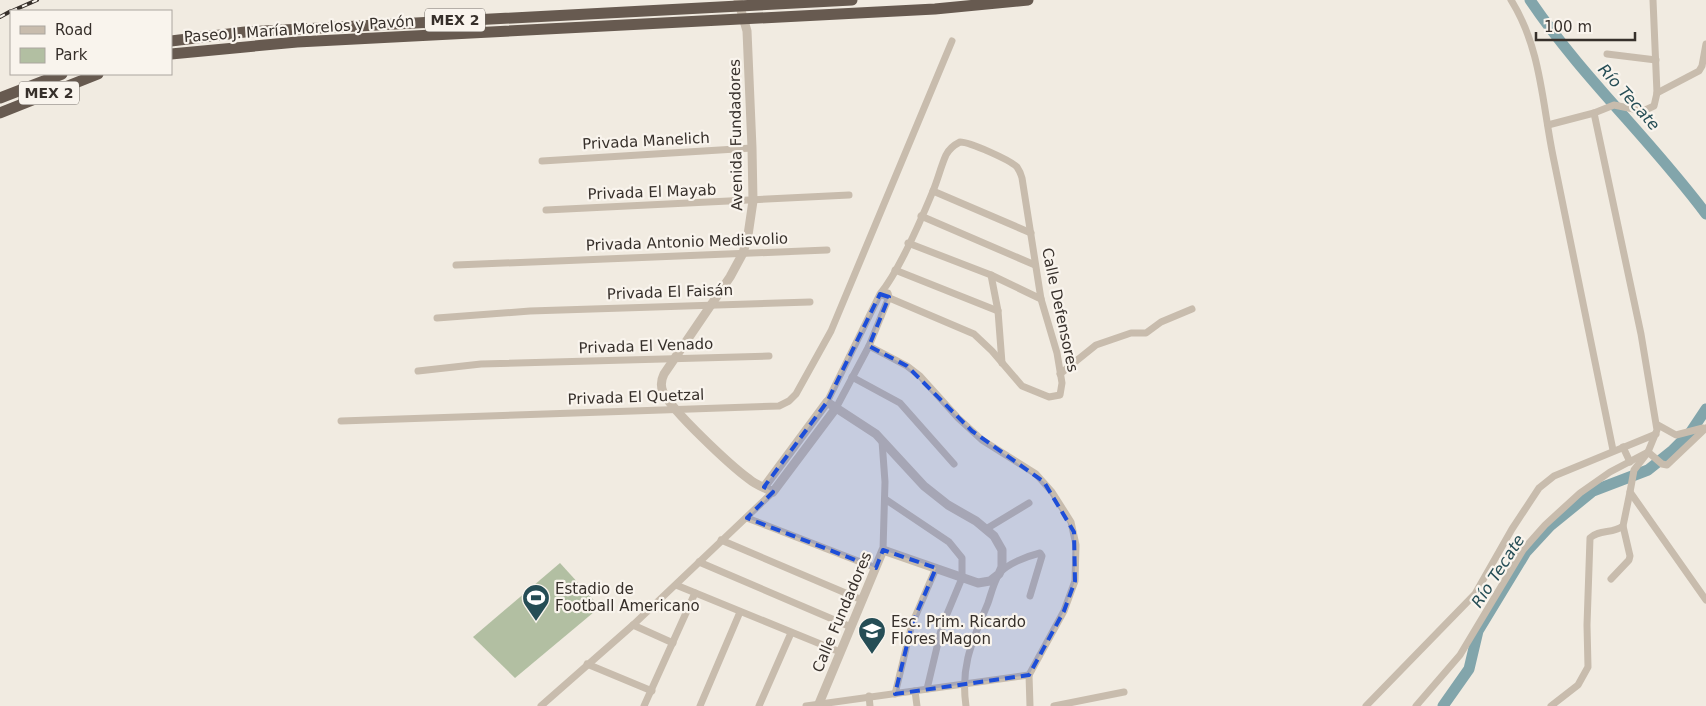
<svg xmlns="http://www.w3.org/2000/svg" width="1706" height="706" font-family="'DejaVu Sans',sans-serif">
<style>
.green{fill:#b2bfa2}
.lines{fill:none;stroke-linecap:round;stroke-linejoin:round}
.river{stroke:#82a5ab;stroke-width:11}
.minor{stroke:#c8bcad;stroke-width:7}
.tertiary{stroke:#c8bcad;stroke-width:9}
.trunk{stroke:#675a50;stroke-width:11}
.rail-casing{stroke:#37302b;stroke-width:4}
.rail{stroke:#f9f4ed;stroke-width:2;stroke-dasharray:5.5;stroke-linecap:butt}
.marked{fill:#1d4ed8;fill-opacity:0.2;stroke:#1d4ed8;stroke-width:4;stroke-dasharray:10 6;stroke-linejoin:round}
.labels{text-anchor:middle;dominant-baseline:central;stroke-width:4.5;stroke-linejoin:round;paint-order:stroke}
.shield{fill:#f9f4ed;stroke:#716b65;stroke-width:1}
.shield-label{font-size:14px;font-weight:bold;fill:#37302b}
.street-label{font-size:15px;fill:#37302b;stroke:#f9f4ed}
.poi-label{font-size:15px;fill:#37302b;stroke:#f9f4ed;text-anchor:start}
.water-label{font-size:16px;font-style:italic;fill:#254d55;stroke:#f9f4ed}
</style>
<rect width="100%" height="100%" fill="#f1ebe1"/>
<!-- green -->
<polygon class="green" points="560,563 600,607 515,678 473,637"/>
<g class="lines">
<!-- river -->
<g class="river">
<path d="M1530 0C1582 77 1651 140 1706 214"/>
<polyline points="1443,706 1469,669 1478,631 1526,552 1550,526 1593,491 1648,470 1673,450 1690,433 1706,409"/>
</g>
<!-- minor -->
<g class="minor">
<path d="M1511 0C1541 48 1542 102 1553 156 1573 254 1593 352 1613 450"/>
<polyline points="1607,54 1656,60"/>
<polyline points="1657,93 1699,71 1702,66 1706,44"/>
<polyline points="1548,125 1594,113 1614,105 1643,111 1654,106 1657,93 1653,0"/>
<polyline points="542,161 752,148"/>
<polyline points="933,191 1031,233"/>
<polyline points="546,210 849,195"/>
<polyline points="921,216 1035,265"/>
<polyline points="908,243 991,275 1041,299"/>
<polyline points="456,265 827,250"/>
<polyline points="895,270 998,311"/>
<polyline points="991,275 998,311 1002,363"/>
<polyline points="437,318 530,311 810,302"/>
<polyline points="869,346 907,366 920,376 958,418 982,440 1036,474 1052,492 1071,522 1076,545 1075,581 1064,611 1029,675 1030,706"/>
<polyline points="418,371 481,364 769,356"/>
<polyline points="1060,374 1096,345 1131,333 1146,333 1161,322 1192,309"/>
<polyline points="852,377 900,403 954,464"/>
<path d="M827 402 880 294C899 271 921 220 933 191 938 179 941 166 946 155 949 149 954 145 960 142 970 142 1010 160 1017 167 1019 170 1021 174 1022 178L1041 299 1057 353 1062 383 1060 395 1049 397 1022 386 992 351 974 334 880 294"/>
<polyline points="836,408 869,346 889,297 888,293"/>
<path d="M341 421C487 415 633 412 779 406L789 401 796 394 831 331 952 41"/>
<polyline points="1658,425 1676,435 1703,428"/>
<polyline points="1706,428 1667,465 1662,464 1648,452 1634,470 1630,492 1706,600"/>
<polyline points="882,441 885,482 883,550"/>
<polyline points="1623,447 1630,462"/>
<polyline points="885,499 949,542 962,558 962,578 942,626 927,689"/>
<polyline points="747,518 876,568"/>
<polyline points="986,529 1029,503"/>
<polyline points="721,540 862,600"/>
<polyline points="699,562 851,627"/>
<polyline points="1611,579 1629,560 1630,556 1623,526"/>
<polyline points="676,585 840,652"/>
<polyline points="633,625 673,643"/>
<polyline points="587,664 652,691"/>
<polyline points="915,691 917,706"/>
<polyline points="895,694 912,624 936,568"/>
<polyline points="869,696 870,706"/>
<polyline points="541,706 633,625 773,492"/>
<polyline points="644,706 695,593"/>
<polyline points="700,706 740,612"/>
<polyline points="759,706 791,633"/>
<polyline points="806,706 1029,675"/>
<path d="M966 706C960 665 973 640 988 603 991 594 994 582 999 574 1006 564 1028 556 1040 553L1042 556 1030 596"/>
<polyline points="1054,706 1124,692"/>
<polyline points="1366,706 1475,594 1512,529 1539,488 1554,476 1656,434"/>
<polyline points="1416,706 1460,655 1523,550 1545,525 1580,493 1610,472 1648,452 1657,430 1641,334 1594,113"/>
<path d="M1551 706 1578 685 1588 667 1587 625 1590 538C1599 529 1613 534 1623 526L1630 492"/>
</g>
<!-- tertiary -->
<g class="tertiary">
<path d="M738 0 747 31 752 148 753 201 748 235 743 253 730 277 664 374C661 380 660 385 663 392 672 411 731 466 749 479 756 485 765 488 773 492L836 408"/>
<polyline points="764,487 827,402 876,434 924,486 948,505 976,521 994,536 1002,550 1002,567 999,574 990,581 978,583 883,550 818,706"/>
</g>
<!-- trunk -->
<g class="trunk">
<polyline points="171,41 245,32 852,0"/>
<polyline points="171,54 297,42 935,9 1028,0"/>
<polyline points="0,98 62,74"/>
<polyline points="0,113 98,74"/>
</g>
<defs>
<g id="rail">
<polyline points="12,11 37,0"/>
<polyline points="0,17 11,11"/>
</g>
</defs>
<!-- rail casing -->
<use href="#rail" class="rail-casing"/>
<!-- rail -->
<use href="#rail" class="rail"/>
</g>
<!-- marked area -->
<path class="marked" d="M880 294 889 297 869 346 907 366 972 431 1044 482 1074 532 1075 581 1064 611 1029 675 895 694 912 624 936 568 883 550 876 568 747 518 773 492 764 487 827 402Z"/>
<!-- icons -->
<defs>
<symbol id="stadium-pin" viewBox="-11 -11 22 30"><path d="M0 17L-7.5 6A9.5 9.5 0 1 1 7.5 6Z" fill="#254d55" stroke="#f9f4ed"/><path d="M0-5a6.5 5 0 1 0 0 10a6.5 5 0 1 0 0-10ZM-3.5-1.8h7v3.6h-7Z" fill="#fff"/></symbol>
<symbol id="school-pin" viewBox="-11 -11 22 30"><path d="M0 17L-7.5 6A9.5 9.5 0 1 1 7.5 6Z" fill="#254d55" stroke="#f9f4ed"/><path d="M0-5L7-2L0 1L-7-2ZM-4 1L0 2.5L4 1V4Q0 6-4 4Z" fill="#fff"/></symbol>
</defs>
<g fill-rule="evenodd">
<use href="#stadium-pin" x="520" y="582" width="32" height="43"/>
<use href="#school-pin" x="856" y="615" width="32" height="43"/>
</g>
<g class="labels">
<!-- shield labels -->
<g class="shield">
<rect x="425" y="8.5" width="60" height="23" rx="4"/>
<rect x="19" y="81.5" width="60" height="23" rx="4"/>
</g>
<g class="shield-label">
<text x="455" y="20">MEX 2</text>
<text x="49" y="93">MEX 2</text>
</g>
<!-- street labels -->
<g class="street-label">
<text transform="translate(299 29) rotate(-4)">Paseo J. María Morelos y Pavón</text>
<text transform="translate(736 135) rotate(-91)">Avenida Fundadores</text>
<text transform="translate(646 141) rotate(-3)">Privada Manelich</text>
<text transform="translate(652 192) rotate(-2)">Privada El Mayab</text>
<text transform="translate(687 242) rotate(-2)">Privada Antonio Medisvolio</text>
<text transform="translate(670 292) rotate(-2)">Privada El Faisán</text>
<text transform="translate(1060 310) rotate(78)">Calle Defensores</text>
<text transform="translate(646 346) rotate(-2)">Privada El Venado</text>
<text transform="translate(636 397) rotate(-2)">Privada El Quetzal</text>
<text transform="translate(842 612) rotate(-67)">Calle Fundadores</text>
</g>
<!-- poi labels -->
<g class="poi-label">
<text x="555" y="589">Estadio de<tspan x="555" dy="17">Football Americano</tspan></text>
<text x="891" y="622">Esc. Prim. Ricardo<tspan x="891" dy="17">Flores Magon</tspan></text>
</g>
<!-- water labels -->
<g class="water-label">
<text transform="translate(1629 97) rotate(48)">Río Tecate</text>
<text transform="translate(1498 571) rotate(-57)">Río Tecate</text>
</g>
</g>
<!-- legend -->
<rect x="10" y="10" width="162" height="65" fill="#f9f4ed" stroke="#aba69f"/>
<rect x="20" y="26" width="25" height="8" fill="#c8bcad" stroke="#aba69f"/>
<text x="55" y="35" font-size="15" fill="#37302b">Road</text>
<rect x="20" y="48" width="25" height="15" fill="#b2bfa2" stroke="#aba69f"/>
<text x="55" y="60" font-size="15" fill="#37302b">Park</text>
<!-- scale -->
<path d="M1536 32v8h99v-8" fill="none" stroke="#37302b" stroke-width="2.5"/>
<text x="1544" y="32" font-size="15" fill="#37302b" stroke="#f9f4ed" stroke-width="4" paint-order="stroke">100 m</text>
</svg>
